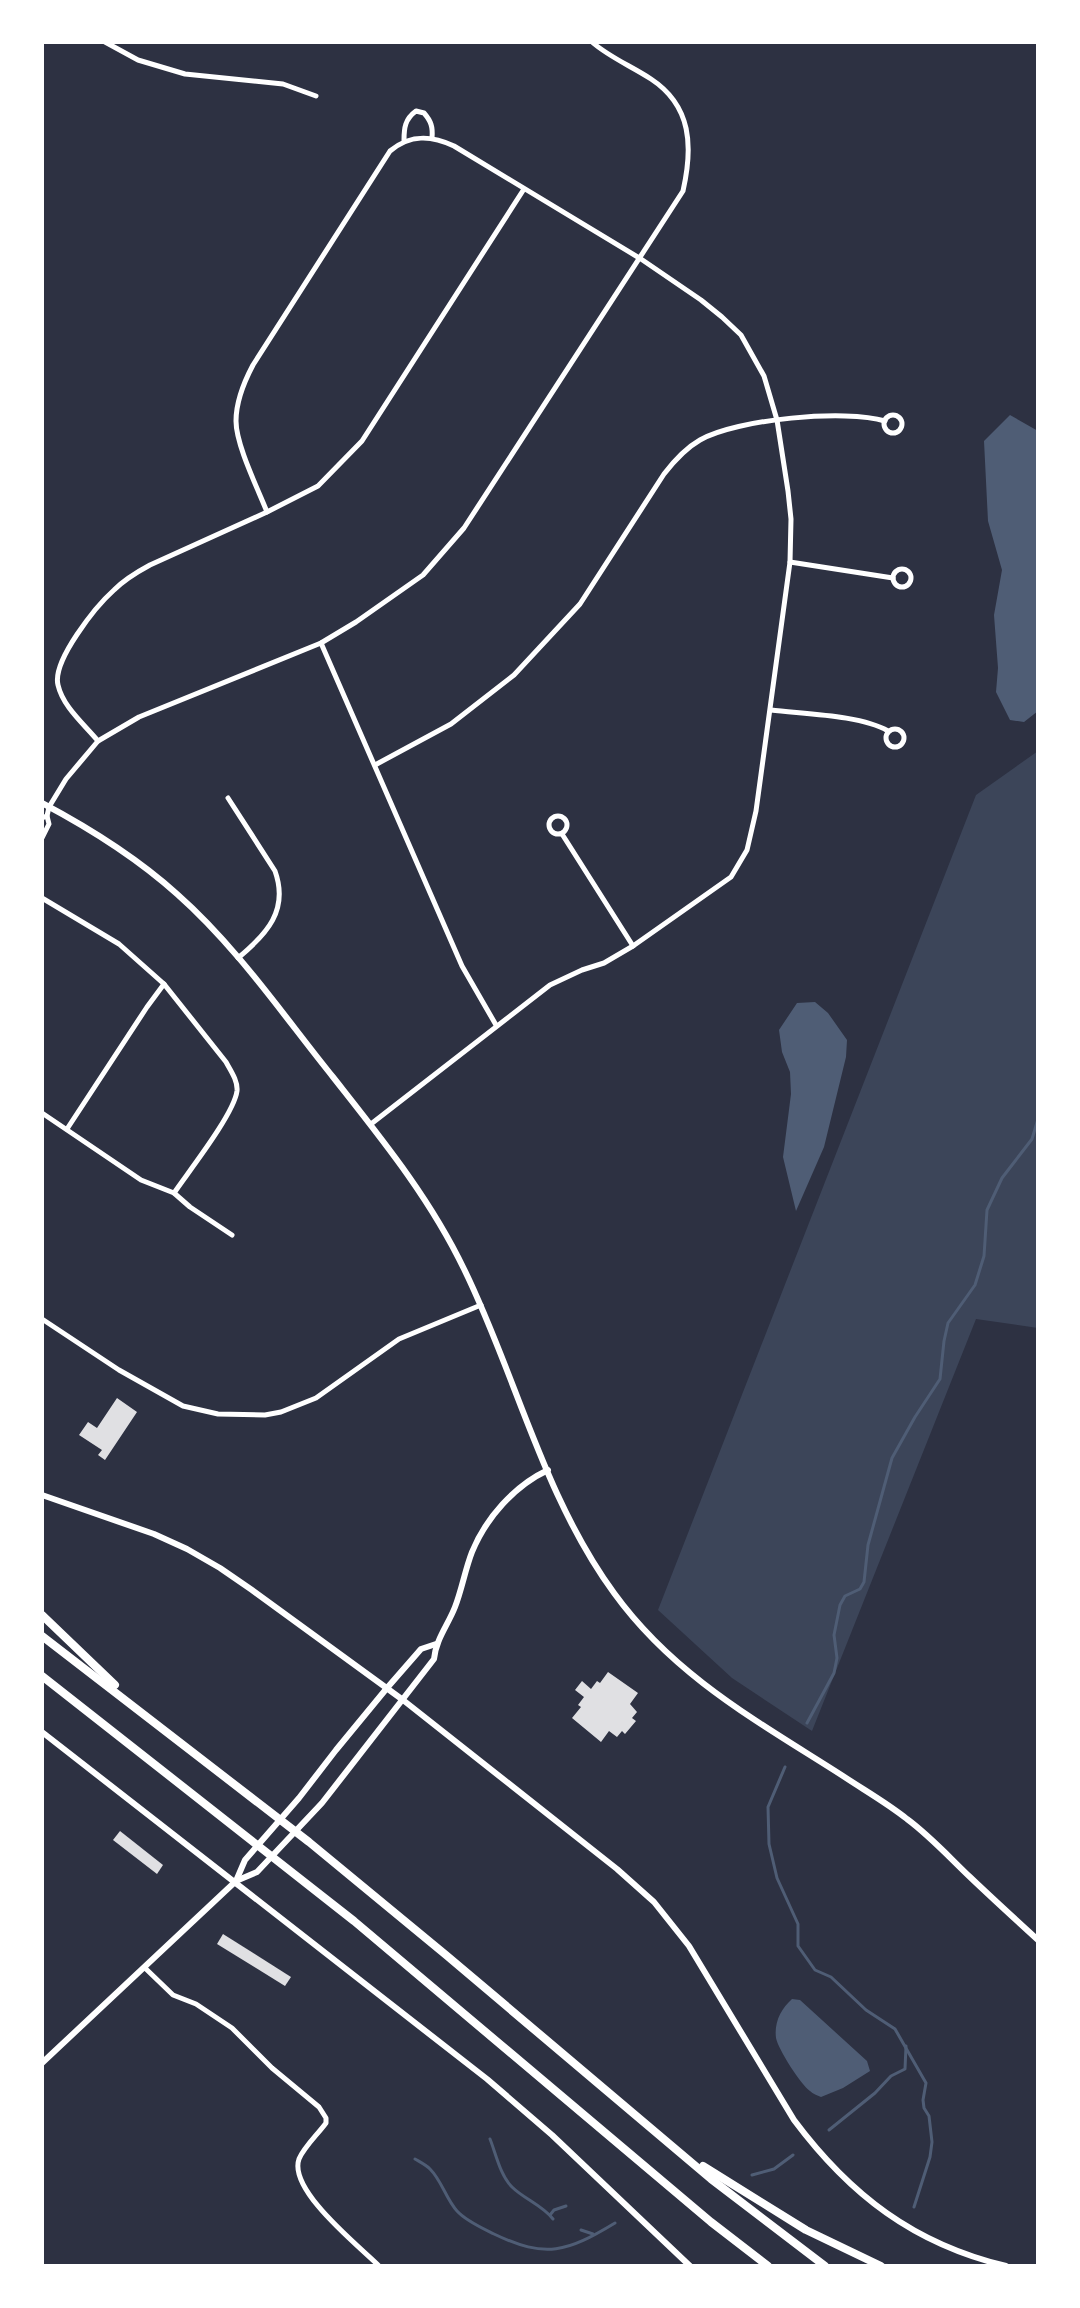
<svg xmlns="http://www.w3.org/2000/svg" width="1080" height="2308" font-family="Literata,serif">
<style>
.green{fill:#3c4559}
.water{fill:#4f5d75}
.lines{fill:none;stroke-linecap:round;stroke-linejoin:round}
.stream{stroke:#4f5d75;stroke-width:3}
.building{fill:#e0e0e3}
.minor{stroke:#fff;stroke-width:5}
.secondary{stroke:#fff;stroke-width:6}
.motorway{stroke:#fff;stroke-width:8}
</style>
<rect width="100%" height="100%" fill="#2d3142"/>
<!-- green -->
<polygon class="green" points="1038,751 1038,1328 976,1319 812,1731 732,1678 658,1610 976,795"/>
<!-- water -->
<g class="water">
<polygon points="1010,415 1038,431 1038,711 1024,722 1010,720 996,692 998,668 994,615 1002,570 988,521 984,441"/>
<polygon points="815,1002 828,1013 847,1040 846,1057 824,1147 796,1211 783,1157 791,1094 790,1072 782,1052 779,1030 797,1003"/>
<path d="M792 1999 800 2000 867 2061 870 2071 843 2088 821 2097C817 2095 813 2094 810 2091 801 2085 778 2049 776 2038 774 2022 781 2009 792 1999Z"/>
</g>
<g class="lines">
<!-- stream -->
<g class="stream">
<polyline points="807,1723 834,1673 837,1658 834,1635 840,1605 845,1596 860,1589 864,1582 868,1545 892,1458 915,1417 940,1379 944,1341 948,1323 975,1285 984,1256 987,1210 1002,1178 1032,1139 1038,1119"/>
<polyline points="785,1767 768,1807 769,1844 777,1878 798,1924 798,1946 815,1970 831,1977 866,2010 895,2029 926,2083 923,2100 924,2108 929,2116 932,2142 930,2157 914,2207"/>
<polyline points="829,2130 875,2093 891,2076 905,2069 906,2046"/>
<path d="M490 2139C496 2154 500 2175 512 2187 524 2199 542 2205 553 2219"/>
<path d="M415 2159C420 2162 426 2165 430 2169 442 2181 446 2199 457 2211 466 2221 482 2228 494 2234 546 2259 567 2252 615 2223"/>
<polyline points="752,2175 774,2169 793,2155"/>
<polyline points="550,2215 554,2210 566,2206"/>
<polyline points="581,2230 593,2234"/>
</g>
</g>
<!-- building -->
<g class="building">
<polygon points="117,1398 137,1412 105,1460 98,1455 102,1450 79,1435 88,1422 97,1428"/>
<polygon points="608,1672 638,1693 630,1704 637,1712 632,1718 636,1721 625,1734 622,1731 617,1737 609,1731 601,1742 572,1718 581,1707 578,1705 584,1697 575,1690 582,1681 591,1689 597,1681 600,1683"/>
<polygon points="120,1831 163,1865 157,1874 113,1840"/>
<polygon points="223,1934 291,1977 285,1986 217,1944"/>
</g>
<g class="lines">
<!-- minor -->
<g class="minor">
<polyline points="105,42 138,60 185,74 283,84 316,96"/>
<path d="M404 140C404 128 405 119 416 111L424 113C431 121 433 127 432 138"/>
<circle cx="893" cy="424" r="9"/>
<path d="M267 512C258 489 236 445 236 421 236 401 244 382 253 365L390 151C410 134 431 135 454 146L641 259 701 300 722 317 741 335 764 376 777 420 788 491 791 519 790 562 756 811 747 850 731 877 633 946 604 963 582 970 550 985 371 1124"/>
<polyline points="790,562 893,578"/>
<circle cx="902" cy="578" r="9"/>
<polyline points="321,643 462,966 496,1025"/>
<path d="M771 710C803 714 861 715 888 731"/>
<circle cx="895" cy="738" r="9"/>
<path d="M98 741C84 724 63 707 58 685 52 661 96 606 114 590 124 580 137 572 150 565L267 512 318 486 362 441 524 189"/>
<path d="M375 765 451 724 514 675 580 604 664 474C674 461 686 448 700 440 736 419 846 409 885 421"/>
<path d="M228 798 275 871C289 910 267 934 238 958"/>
<circle cx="558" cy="825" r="9"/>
<path d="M42 818 47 816 49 807 66 779 98 741 139 717 321 643 356 622 423 575 464 528 683 191C693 147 692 106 651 79 631 66 609 57 592 42"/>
<polyline points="562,834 633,946"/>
<polyline points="42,838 49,824 47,816"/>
<path d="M42 898 119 944 164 984 226 1062C231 1071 238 1081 237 1091 234 1114 189 1171 174 1193L141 1180 42 1113"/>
<polyline points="67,1129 147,1007 164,984"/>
<polyline points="174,1193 190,1207 232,1235"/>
<polyline points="42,1319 119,1370 183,1406 218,1414 265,1415 281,1412 316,1398 399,1339 481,1305"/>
<path d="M145 1968 173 1995 196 2004 232 2028 272 2068 319 2107 326 2118V2123C318 2134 304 2147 299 2159 288 2190 359 2246 379 2266"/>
</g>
<!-- secondary -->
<g class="secondary">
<path d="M42 803C91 829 136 857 177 894 237 947 283 1015 333 1077 381 1138 430 1198 464 1269 516 1375 543 1496 614 1593 674 1676 757 1721 843 1776 864 1790 887 1803 907 1819 930 1836 949 1857 970 1877 992 1898 1015 1919 1038 1940"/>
<path d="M42 1495 154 1534 187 1549 220 1568 252 1590 403 1700 617 1869 654 1902 689 1946 794 2120C850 2195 914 2244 1006 2266"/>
<polyline points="42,1732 487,2079 552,2135 690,2266"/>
<polyline points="236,1881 245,1860 299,1798 336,1750 387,1688 421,1649 436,1644"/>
<path d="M42 2063 236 1881 257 1872 322 1803 434 1659C436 1639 448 1625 455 1607 462 1589 465 1570 472 1552 486 1518 514 1486 548 1470"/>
</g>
<!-- motorway -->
<g class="motorway">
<polyline points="42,1615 115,1685"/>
<polyline points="42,1636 309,1842 446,1955 711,2179 825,2266"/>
<polyline points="42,1676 354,1921 711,2222 768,2266"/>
<polyline points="703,2166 806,2230 881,2266"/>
</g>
</g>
<!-- border -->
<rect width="1080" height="2308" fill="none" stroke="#ffffff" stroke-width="88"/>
</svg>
